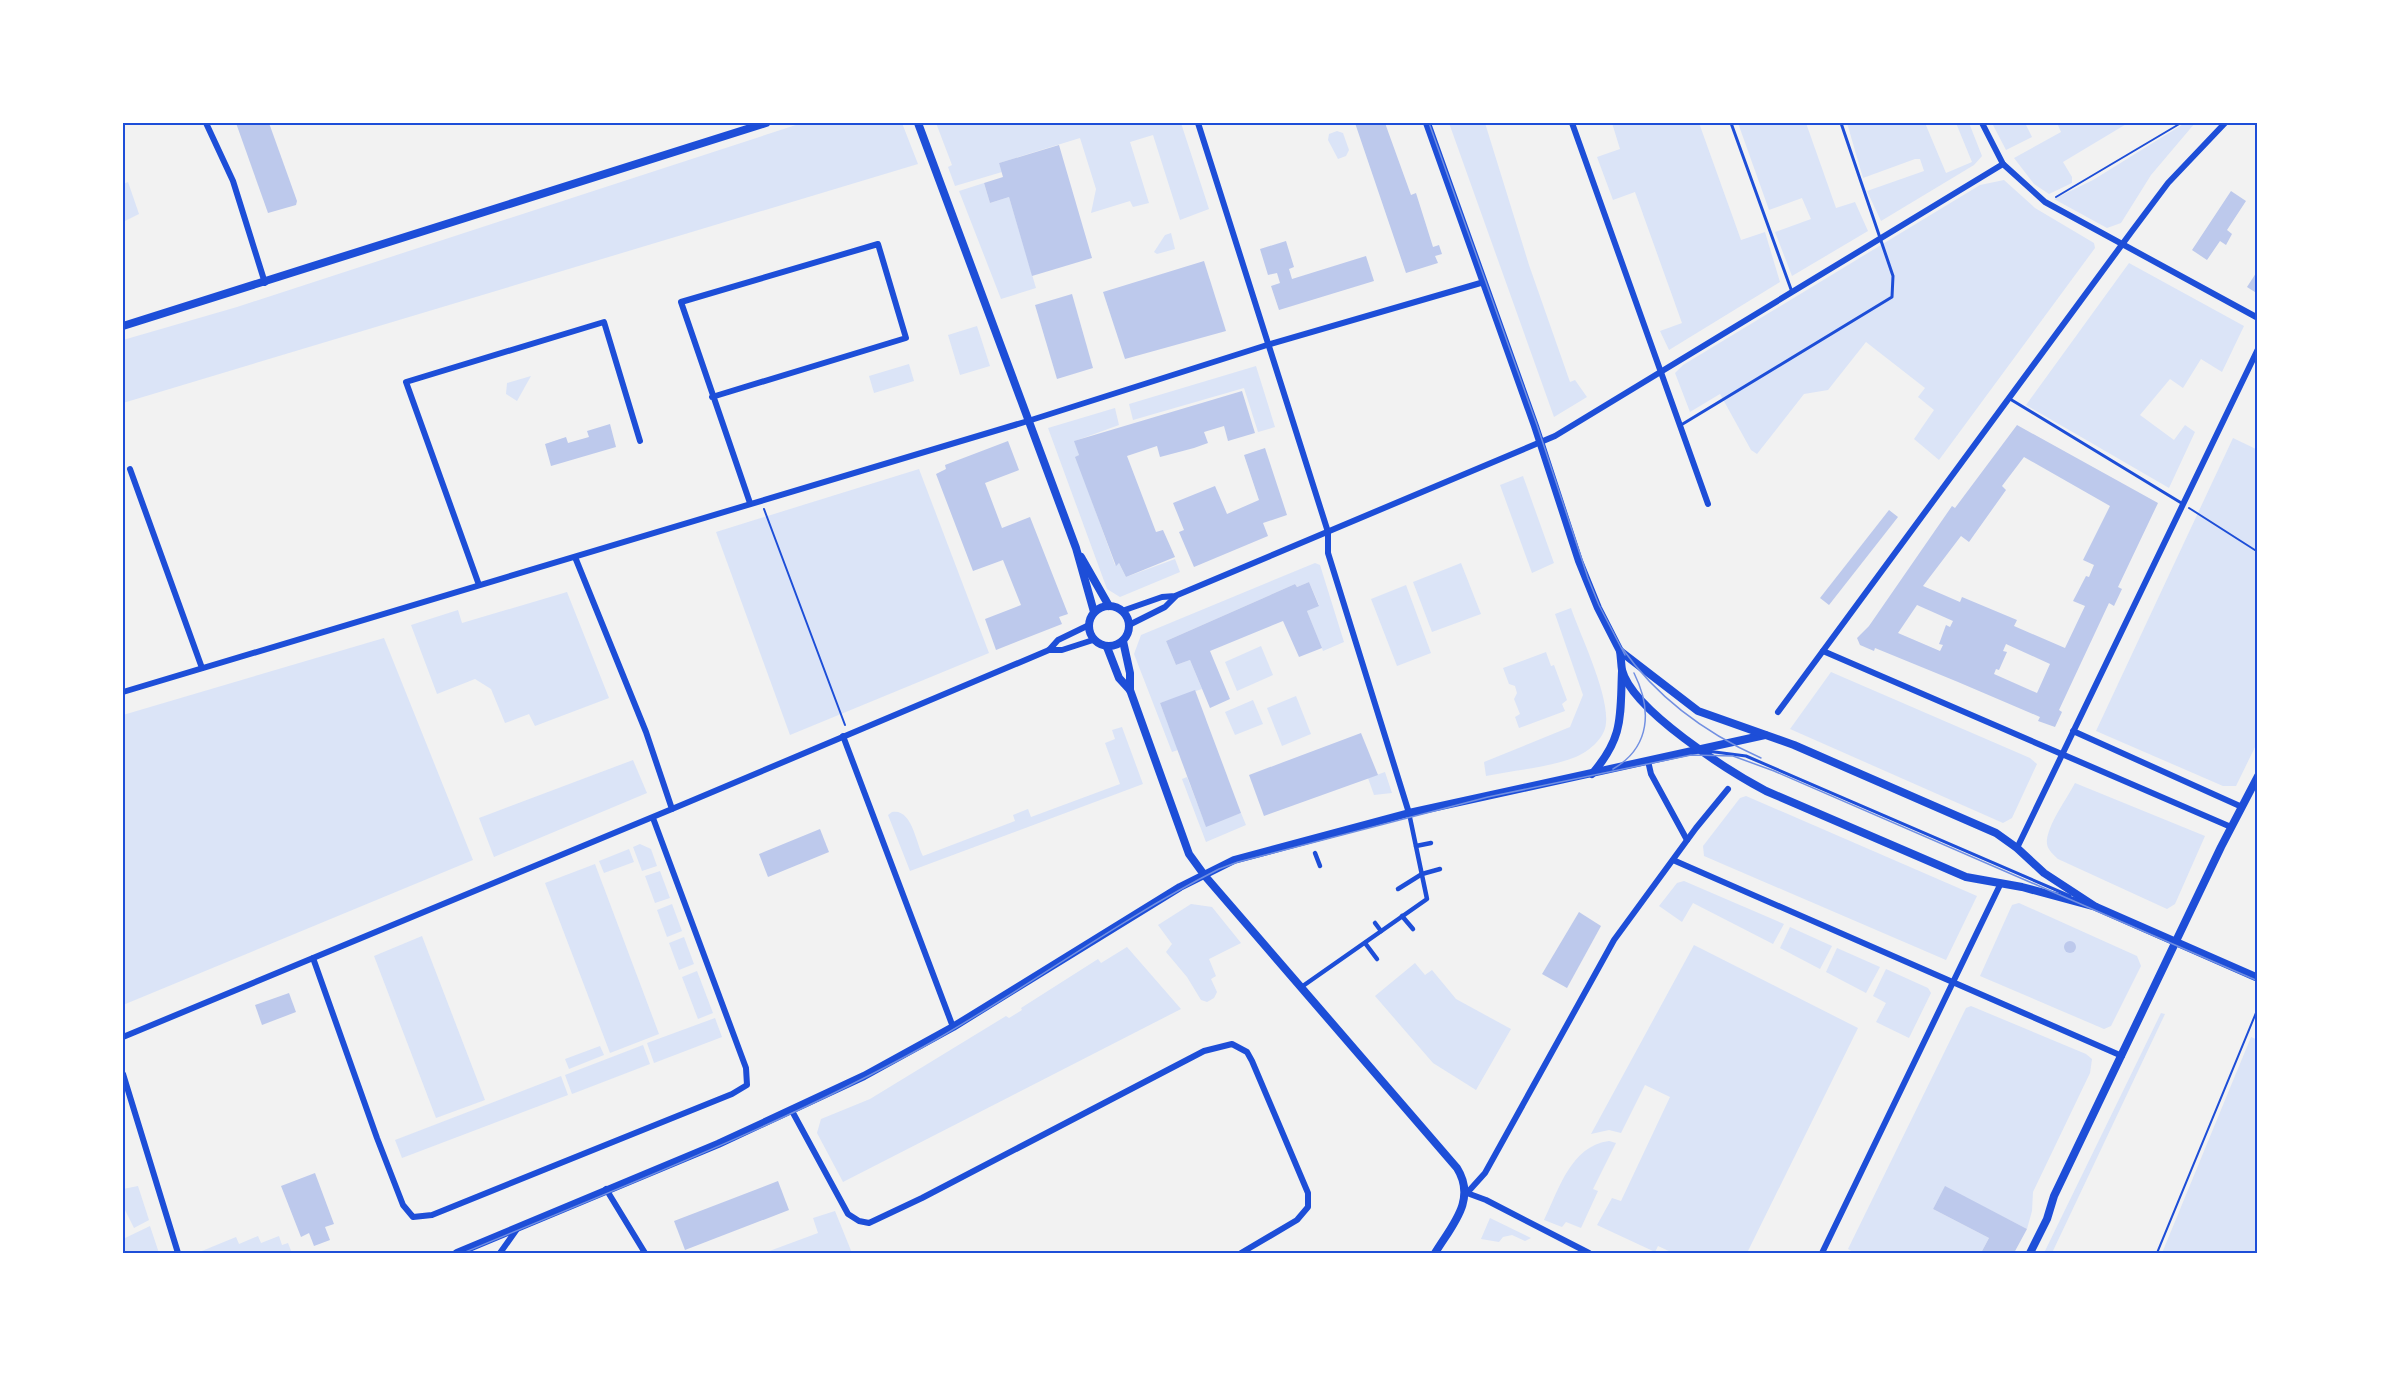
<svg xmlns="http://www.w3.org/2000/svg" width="2381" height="1376" font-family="'Source Serif 4',serif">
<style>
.green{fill:#dbe4f7}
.building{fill:#bdc9ec;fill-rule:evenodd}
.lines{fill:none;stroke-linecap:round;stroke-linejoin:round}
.path{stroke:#1d4ed8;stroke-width:2}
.service{stroke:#1d4ed8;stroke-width:3}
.pedestrian{stroke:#1d4ed8;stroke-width:4.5}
.minor{stroke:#1d4ed8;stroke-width:6}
.tertiary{stroke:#1d4ed8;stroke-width:8}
.secondary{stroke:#1d4ed8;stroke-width:8}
.tram{stroke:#7290e2;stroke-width:1.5}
.neatline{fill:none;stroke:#1d4ed8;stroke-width:2}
</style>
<rect width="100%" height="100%" fill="#f2f2f2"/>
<!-- green -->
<g class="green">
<polygon points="802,123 902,123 918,164 123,403 123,340 237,307"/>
<polygon points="936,123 1181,123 1209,209 1180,220 1153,135 1130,142 1149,203 1133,207 1130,201 1091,213 1096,189 1080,138 999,163 1002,172 955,186 948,167 952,165"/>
<polygon points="1449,123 1485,123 1529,265 1570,382 1575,380 1587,397 1554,417"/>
<polygon points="1612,123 1699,123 1741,240 1765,232 1780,282 1669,350 1660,331 1682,323 1635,192 1613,200 1597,157 1620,149"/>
<polygon points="1738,123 1806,123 1836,208 1855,202 1868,231 1792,276 1775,232 1811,219 1802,198 1769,210"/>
<polygon points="1847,123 1925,123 1946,173 1972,162 1956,123 1969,123 1982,156 1974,165 1881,221 1867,191 1924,171 1920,159 1915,159 1863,178"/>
<polygon points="1992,123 2025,123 2032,137 2006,150"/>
<polygon points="2057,123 2128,123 2063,162 2072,177 2072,183 2049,194 2034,184 2014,158 2061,132"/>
<polygon points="2185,123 2195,123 2151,175 2121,223 2107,228 2054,199 2093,180"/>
<polygon points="1337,131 1343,133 1349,150 1346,156 1338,159 1328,140 1329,134"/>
<polygon points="2004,180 2035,208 2094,243 2095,248 1939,460 1914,439 1934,410 1918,397 1925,388 1866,342 1828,390 1804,394 1757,454 1751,450 1720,394 1690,412 1675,373 1683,365 1980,185"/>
<polygon points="128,182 139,214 123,222 123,184"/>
<polygon points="984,183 990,203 1009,197 1036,288 1001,299 959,191"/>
<polygon points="1171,233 1175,249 1157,254 1154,252 1165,235"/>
<polygon points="2129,263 2244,326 2222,372 2201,359 2183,388 2170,379 2140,415 2174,440 2185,425 2195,432 2169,488 2026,405"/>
<polygon points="977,326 990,366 960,375 948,335"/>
<polygon points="909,364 914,381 874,393 869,376"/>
<polygon points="1256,366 1275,427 1258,432 1244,388 1133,420 1129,404"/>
<polygon points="531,376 517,401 506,394 507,383"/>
<polygon points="1115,408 1119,425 1075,441 1079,455 1076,457 1115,565 1119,563 1126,577 1175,559 1180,572 1120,597 1107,589 1048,428"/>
<polygon points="2233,438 2258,450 2258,741 2236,786 2223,786 2096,731"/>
<polygon points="919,469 989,653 790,735 716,532"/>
<polygon points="1523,476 1554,563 1532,573 1500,485"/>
<polygon points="1315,563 1320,565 1344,642 1323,651 1307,611 1319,605 1309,582 1297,587 1295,584 1166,641 1176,665 1190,660 1202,689 1160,703 1178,750 1172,752 1134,654 1141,635"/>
<polygon points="1461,563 1481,614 1432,632 1413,582"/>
<polygon points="1406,585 1431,653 1397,666 1371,599"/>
<polygon points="567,592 609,698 535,726 529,714 505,723 491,689 475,679 437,694 411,625 458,610 462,623"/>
<path d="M1571 608C1581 637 1609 694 1606 723 1605 739 1587 753 1573 758 1546 768 1514 770 1486 776L1484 762 1570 727 1583 695 1555 614Z"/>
<polygon points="384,638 473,860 123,1005 123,715"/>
<polygon points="1261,646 1273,675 1237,691 1225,662"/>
<polygon points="1546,652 1551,666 1554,665 1567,700 1562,704 1565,711 1519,728 1515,717 1520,714 1514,699 1517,693 1515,686 1509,684 1503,668"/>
<polygon points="1831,672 2030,758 2037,764 2012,818 2003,823 1790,729"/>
<polygon points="1296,696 1311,734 1282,746 1267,708"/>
<polygon points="1253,700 1263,724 1235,735 1225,712"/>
<path d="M1122 727 1143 784 910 871 888 815 892 812C912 808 916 843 923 856L1015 821 1013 815 1028 809 1031 817 1120 784 1105 743 1115 739 1112 730Z"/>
<polygon points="633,760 647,793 494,857 479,818"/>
<polygon points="1385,772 1392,793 1374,795 1368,778"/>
<polygon points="1187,777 1206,826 1241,813 1246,825 1206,842 1182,779"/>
<path d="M2075 783 2205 836 2175 904 2167 909 2058 859C2053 854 2048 850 2047 844 2045 828 2068 797 2075 783Z"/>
<polygon points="1746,796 1977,896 1946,960 1704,856 1703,846 1740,798"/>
<polygon points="640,844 651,849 657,866 642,871 633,847"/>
<polygon points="629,849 634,862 604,873 599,861"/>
<polygon points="595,864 659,1034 610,1053 545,883"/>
<polygon points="660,871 670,898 655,903 645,876"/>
<polygon points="1684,881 1784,924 1773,944 1693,903 1682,922 1659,906 1677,883"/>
<polygon points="2019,903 2137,956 2141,966 2111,1026 2104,1029 1980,976 2012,905"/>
<polygon points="672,904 682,931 667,937 657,910"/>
<polygon points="1191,904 1212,907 1241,943 1209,959 1216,976 1211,979 1217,992 1214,998 1207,1002 1201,1000 1187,977 1166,952 1172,944 1158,925"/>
<polygon points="1790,927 1832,946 1820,969 1780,948"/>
<polygon points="422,936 485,1100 436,1118 374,956"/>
<polygon points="684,937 694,964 679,970 669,943"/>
<polygon points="1694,945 1858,1028 1747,1253 1673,1253 1658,1246 1655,1252 1597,1225 1612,1198 1621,1201 1670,1097 1645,1085 1621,1133 1609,1130 1591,1134"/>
<polygon points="1127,947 1181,1009 843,1182 817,1133 821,1119 870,1099 1006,1016 1009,1018 1022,1010 1021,1008 1098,959 1101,963"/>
<polygon points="1837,948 1880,967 1866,993 1826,972"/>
<polygon points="1415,963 1425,975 1432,970 1456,999 1511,1029 1476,1090 1433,1063 1375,996"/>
<polygon points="1886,969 1928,988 1931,993 1909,1038 1876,1022 1886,1003 1873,996"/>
<polygon points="697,971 713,1013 698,1019 682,977"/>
<polygon points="1971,1006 2086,1054 2092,1059 2090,1073 2033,1192 2032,1211 2027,1229 1945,1187 1933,1209 1989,1238 1981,1253 1855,1253 1848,1249 1966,1008"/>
<polygon points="2161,1013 2165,1014 2052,1253 2044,1253"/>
<polygon points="715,1018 722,1037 654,1063 647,1043"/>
<polygon points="2251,1037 2258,1040 2258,1253 2162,1253"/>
<polygon points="643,1045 650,1064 572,1094 565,1075"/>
<polygon points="600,1046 604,1055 569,1069 565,1059"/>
<polygon points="561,1076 568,1095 402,1158 395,1140"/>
<path d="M1609 1141 1616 1143 1593 1189 1598 1191 1581 1228 1566 1222 1562 1227 1544 1220C1559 1189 1571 1146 1609 1141Z"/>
<polygon points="138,1186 149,1220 134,1228 123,1206 123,1189"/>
<polygon points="835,1211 852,1253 764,1253 818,1233 813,1218"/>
<polygon points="1490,1218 1531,1238 1525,1241 1512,1235 1503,1237 1499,1242 1481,1239"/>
<polygon points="150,1226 159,1253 123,1253 123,1239"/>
<polygon points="258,1236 261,1243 279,1236 282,1245 288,1243 292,1253 197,1253 236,1237 239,1244"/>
</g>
<!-- building -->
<g class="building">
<polygon points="236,123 269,123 297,201 296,205 268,213"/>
<polygon points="1355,123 1385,123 1411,195 1416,193 1433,247 1439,245 1442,254 1435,256 1438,263 1406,273"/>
<polygon points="1059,145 1092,258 1032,276 1009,197 990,203 984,183 1003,177 999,163"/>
<polygon points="2231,191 2246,201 2227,230 2232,234 2226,245 2220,241 2207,260 2192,250"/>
<polygon points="1286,241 1294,267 1289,269 1292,279 1366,256 1374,281 1279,310 1271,286 1280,283 1277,273 1268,275 1260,249"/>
<polygon points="1204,261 1226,331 1125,359 1103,292"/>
<polygon points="2258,270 2258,294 2247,287"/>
<polygon points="1072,294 1093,368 1057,379 1035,305"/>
<polygon points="1242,391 1255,433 1228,441 1224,426 1204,432 1208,443 1194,448 1160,457 1157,446 1127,456 1156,532 1163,530 1175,557 1126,577 1119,563 1116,566 1075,457 1079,455 1074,441"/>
<polygon points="610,424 616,447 551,466 545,444 566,437 568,443 589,437 587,431"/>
<path d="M2017 425 2158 503 2118 587 2122 589 2114 606 2109 603 2059 710 2062 712 2055 727 2038 721 2040 717 1958 682 1875 648 1874 651 1860 645 1857 638 1869 626 1952 506 1955 508ZM2024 457 2110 506 2083 560 2094 565 2089 577 2086 576 2073 601 2085 606 2065 648 2014 626 2017 620 1962 597 1960 602 1923 586 1961 536 1969 542 2006 490 2002 486ZM1917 605 1953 621 1950 627 1946 625 1939 644 1943 645 1940 651 1898 633ZM2006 644 2050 664 2037 693 1994 674 1996 669 1999 670 2007 652 2003 651Z"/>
<polygon points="1008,441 1019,470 985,483 1002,528 1030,517 1068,614 1059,617 1062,624 996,650 985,619 1021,605 1003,560 973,571 936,474 946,469 945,465"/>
<polygon points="1265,448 1287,515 1263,523 1268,536 1194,567 1179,532 1184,530 1173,503 1215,486 1227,514 1259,500 1244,455"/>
<polygon points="1889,510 1898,517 1829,605 1820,598"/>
<polygon points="1309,582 1319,606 1307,611 1322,648 1299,657 1283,621 1210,651 1230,699 1210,708 1190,660 1176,665 1166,641 1295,584 1297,587"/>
<polygon points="1195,690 1241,813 1206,827 1160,703"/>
<polygon points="1361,733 1378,775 1264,816 1249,775"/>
<polygon points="820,829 829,852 768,877 759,854"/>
<polygon points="1579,912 1601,926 1567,988 1542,974"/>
<circle cx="2070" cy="947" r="6"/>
<polygon points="289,993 296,1012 262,1025 255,1005"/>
<polygon points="315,1173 334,1224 325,1227 330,1240 314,1246 309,1233 301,1237 281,1186"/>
<polygon points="778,1181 789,1210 685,1250 674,1221"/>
<polygon points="1945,1186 2027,1229 2014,1253 1981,1253 1989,1238 1933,1209"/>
</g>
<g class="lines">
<!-- path -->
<g class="path">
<polyline points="2056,197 2181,123"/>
<polyline points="2189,508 2258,552"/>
<polyline points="764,509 845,725"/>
<polyline points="2157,1253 2258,1008"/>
</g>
<!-- service -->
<g class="service">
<polyline points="1731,123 1792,292"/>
<polyline points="2010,399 2183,504"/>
<polyline points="1681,425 1892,297 1893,276 1841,123"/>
<polyline points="1707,751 1746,756 2070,896"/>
</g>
<!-- pedestrian -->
<g class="pedestrian">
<polyline points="1416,846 1431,843"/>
<polyline points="1315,853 1320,866"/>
<polyline points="1398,889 1422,874 1440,869"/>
<polyline points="1402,916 1413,929"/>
<polyline points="1375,923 1381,931"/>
<polyline points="1365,943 1377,959"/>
<polyline points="1300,988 1427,899 1409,813"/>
</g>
<!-- minor -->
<g class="minor">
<polyline points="206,123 233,181 265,283"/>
<polyline points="1198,123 1328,532 1328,553 1409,813"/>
<polyline points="1572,123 1708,504"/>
<polyline points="1982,123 2003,164 2045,202 2258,318"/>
<polyline points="712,397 906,338 878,244 681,302 750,503"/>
<polyline points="130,469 202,668"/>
<polyline points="575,557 646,732 672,809"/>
<polyline points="479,585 406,382 604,322 640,441"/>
<polyline points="1122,611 1162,597 1175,596 1555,436 2003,164"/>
<polyline points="1129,625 1165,607 1175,597"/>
<polyline points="1049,650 1062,650 1093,640"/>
<polyline points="1823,651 2231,827"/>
<polyline points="123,692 1028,421 1267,345 1484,282"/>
<polyline points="1778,712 2132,231 2168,183 2225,123"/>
<polyline points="2073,731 2242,807"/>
<polyline points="843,736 953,1027"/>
<polyline points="1648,761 1651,774 1687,840"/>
<polyline points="2017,848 2258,349"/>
<polyline points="1673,860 2122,1056"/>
<polyline points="313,958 377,1138 403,1205 413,1217 432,1215 732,1094 747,1085 746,1068 653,818"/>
<polyline points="123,1037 672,809 1049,650 1058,640 1089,625"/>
<polyline points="123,1074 178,1253"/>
<polyline points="792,1111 848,1214 859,1221 869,1223 922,1198 1204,1051 1232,1044 1247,1052 1252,1061 1308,1193 1308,1207 1297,1220 1241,1253"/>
<polyline points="606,1189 645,1253"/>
<polyline points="500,1253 517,1229"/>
<polyline points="1589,1253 1486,1200 1467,1193 1485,1173 1614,940 1696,828 1728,789"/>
<polyline points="1822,1253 2000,885"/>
</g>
<!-- tertiary -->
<g class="tertiary">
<polyline points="918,123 1076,548 1094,612"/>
<polyline points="1081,557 1109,606"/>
<circle cx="1109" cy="626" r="20"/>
<polyline points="1123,641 1130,673 1130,690"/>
<path d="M1107 647 1119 678 1130 690 1189 854 1205 876 1457 1168C1477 1200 1452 1225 1435 1253"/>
<path d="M1592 774C1624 737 1620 717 1622 671"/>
<polyline points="457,1253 718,1144 864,1076 953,1027 1180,887 1234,860 1409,813 1765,735"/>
</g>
<!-- secondary -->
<g class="secondary">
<polyline points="1427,123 1535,426 1579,561 1598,608 1620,651 1698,711 1794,745 1996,833 2017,848 2044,873 2096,907"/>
<polyline points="123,326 766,123"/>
<path d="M1620 651C1621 657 1621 664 1622 670 1632 710 1730 772 1766 791L1966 877 2022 887 2096 907 2258 978"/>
<polyline points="2030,1253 2047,1219 2054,1196 2221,847 2258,776"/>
</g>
<!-- tram -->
<g class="tram">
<polyline points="1429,123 1537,425 1588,578 1599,605 1625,655"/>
<path d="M1622 648C1658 699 1705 733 1761 758"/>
<path d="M1613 769C1651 747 1652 709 1634 673"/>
<path d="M463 1253C618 1188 776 1128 923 1047 1023 991 1116 921 1219 869L1238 862 1488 797 1691 755 1733 756 1774 771 2258 981"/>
</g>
</g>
<!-- border -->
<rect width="2381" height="1376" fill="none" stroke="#ffffff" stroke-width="249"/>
<rect x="124" y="124" width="2132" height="1128" class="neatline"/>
</svg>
